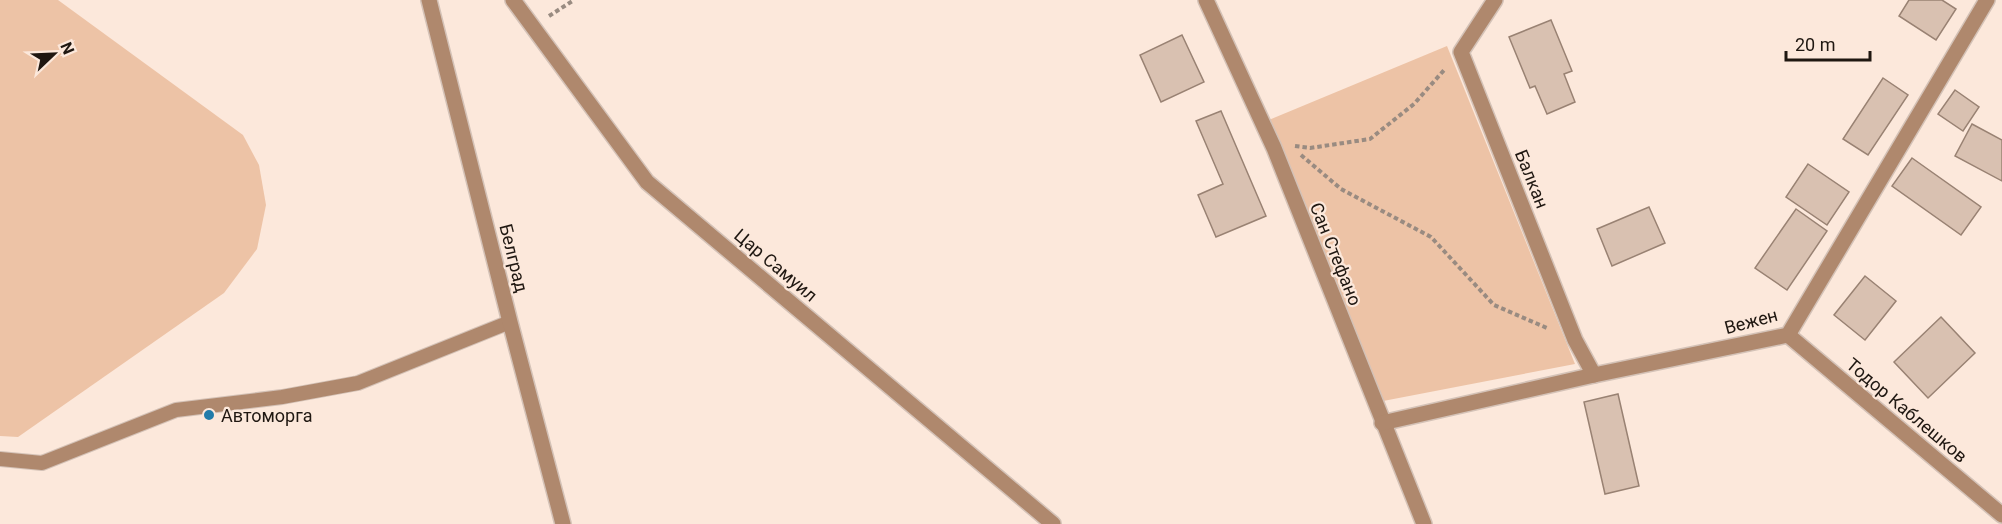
<svg xmlns="http://www.w3.org/2000/svg" width="2002" height="524" font-family="Roboto,sans-serif">
<style>
.green{fill:#edc3a6}
.building{fill:#d9c1b1;stroke:#998273;stroke-width:1.5}
.lines{fill:none;stroke-linecap:round;stroke-linejoin:round}
.service-casing{stroke:#d4c2b7;stroke-width:16}
.minor-casing{stroke:#d4c2b7;stroke-width:18}
.path{stroke:#998b81;stroke-width:4;stroke-dasharray:4.5 3;stroke-linecap:butt}
.service{stroke:#af886d;stroke-width:14}
.minor{stroke:#af886d;stroke-width:15}
.poi-dot{fill:#227caa;stroke:#fce8db;stroke-width:2}
.labels{text-anchor:middle;dominant-baseline:central;stroke-width:4.5;stroke-linejoin:round;paint-order:stroke}
.street-label{font-size:18px;fill:#1f1711;stroke:#fce8db}
.poi-label{font-size:18px;fill:#1f1711;stroke:#fce8db;text-anchor:start}
</style>
<rect width="100%" height="100%" fill="#fce8db"/>
<!-- green -->
<g class="green">
<polygon points="0,0 58,0 243,135 259,165 266,205 257,249 224,293 18,437 0,436"/>
<polygon points="1447,46 1575,364 1378,402 1257,125"/>
</g>
<!-- building -->
<g class="building">
<polygon points="1909,0 1942,0 1956,9 1936,40 1899,16"/>
<polygon points="1551,20 1572,71 1564,74 1575,102 1547,114 1535,86 1530,88 1509,37"/>
<polygon points="1182,35 1204,82 1161,102 1140,55"/>
<polygon points="1883,78 1908,95 1868,155 1843,139"/>
<polygon points="1955,90 1979,107 1963,131 1938,114"/>
<polygon points="1221,111 1266,216 1216,237 1198,195 1223,184 1196,121"/>
<polygon points="1972,124 2002,140 2002,181 1955,156"/>
<polygon points="1912,158 1981,207 1961,235 1892,186"/>
<polygon points="1808,164 1849,192 1827,225 1786,197"/>
<polygon points="1649,207 1665,243 1612,266 1597,229"/>
<polygon points="1796,209 1827,231 1787,290 1755,268"/>
<polygon points="1865,276 1896,301 1865,340 1834,315"/>
<polygon points="1941,317 1975,353 1928,398 1894,362"/>
<polygon points="1618,394 1639,486 1605,494 1584,402"/>
</g>
<g class="lines">
<defs>
<polyline id="service" points="0,459 42,463 176,410 282,397 358,383 510,322"/>
<g id="minor">
<polyline points="429,0 510,322 563,524"/>
<polyline points="513,0 647,182 1053,524"/>
<polyline points="1206,0 1274,148 1424,524"/>
<polyline points="1495,0 1461,52 1575,340 1594,375"/>
<polyline points="1788,335 2002,515"/>
<polyline points="1382,423 1594,375 1788,335 1987,0"/>
</g>
</defs>
<!-- service casing -->
<use href="#service" class="service-casing"/>
<!-- minor casing -->
<use href="#minor" class="minor-casing"/>
<!-- path -->
<g class="path">
<polyline points="549,16 574,0"/>
<polyline points="1295,146 1310,148 1370,139 1414,104 1445,69"/>
<polyline points="1301,155 1341,189 1431,237 1494,305 1547,328"/>
</g>
<!-- service -->
<use href="#service" class="service"/>
<!-- minor -->
<use href="#minor" class="minor"/>
</g>
<!-- markers -->
<circle class="poi-dot" cx="209" cy="415" r="6"/>
<g class="labels">
<!-- street labels -->
<g class="street-label">
<text transform="translate(1532 179) rotate(68)">Балкан</text>
<text transform="translate(1336 254) rotate(68)">Сан Стефано</text>
<text transform="translate(514 258) rotate(76)">Белград</text>
<text transform="translate(776 265) rotate(40)">Цар Самуил</text>
<text transform="translate(1751 321) rotate(-15)">Вежен</text>
<text transform="translate(1907 410) rotate(40)">Тодор Каблешков</text>
</g>
<!-- poi labels -->
<g class="poi-label">
<text x="221" y="415">Автоморга</text>
</g>
</g>
<!-- north arrow -->
<g transform="translate(54 54) rotate(67)" stroke="#fce8db" stroke-width="4.5" paint-order="stroke">
<path d="M0-4.5L10 22L0 15L-10 22Z" fill="#1f1711"/>
<text y="-9" font-size="16" font-weight="bold" text-anchor="middle" fill="#1f1711">N</text>
</g>
<!-- scale -->
<path d="M1786 51v9h84v-9" fill="none" stroke="#1f1711" stroke-width="3"/>
<text x="1795" y="51" font-size="18" fill="#1f1711" stroke="#fce8db" stroke-width="4.5" paint-order="stroke">20 m</text>
</svg>
